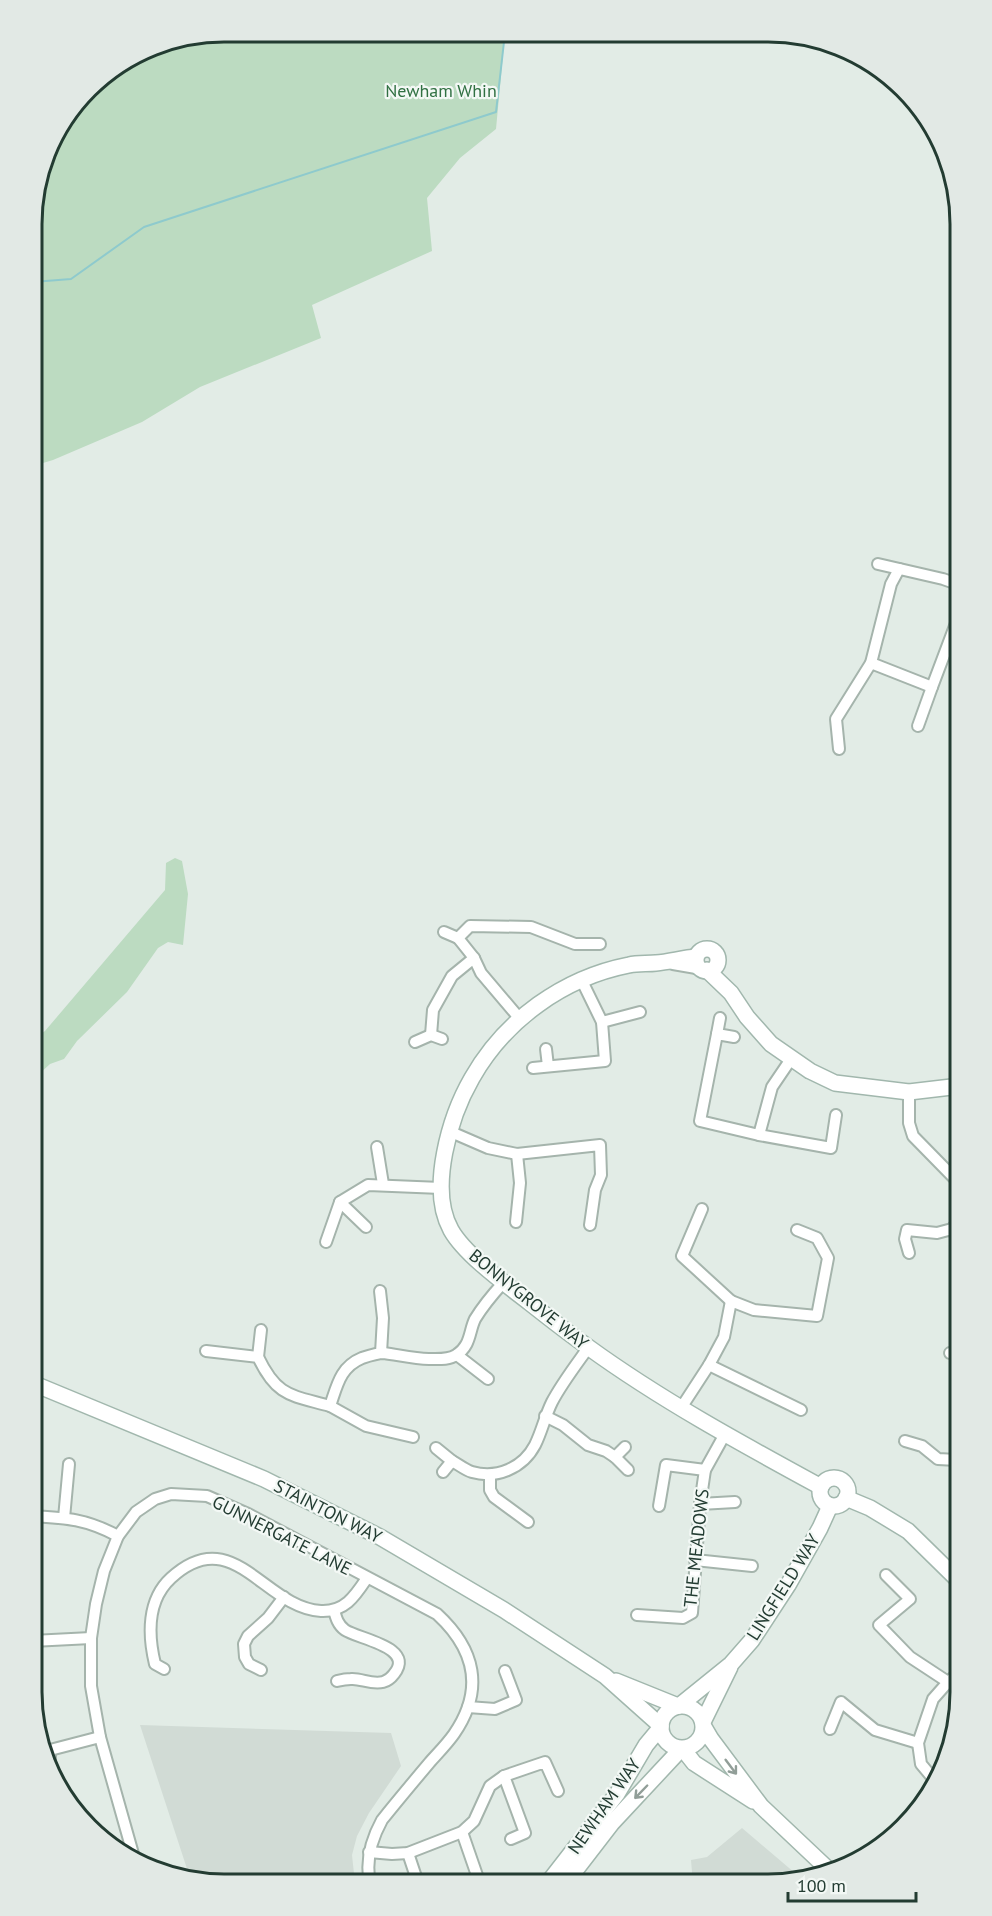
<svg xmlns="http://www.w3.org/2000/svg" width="992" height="1916" font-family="'PT Sans',sans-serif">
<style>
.built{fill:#d1dbd5}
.green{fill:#bcdbc1}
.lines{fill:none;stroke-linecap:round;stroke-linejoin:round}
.stream{stroke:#8ecacd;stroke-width:2}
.street-casing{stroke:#a5b4ac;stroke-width:14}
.secondary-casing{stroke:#a1b7ad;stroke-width:18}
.street{stroke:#fff;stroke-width:10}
.secondary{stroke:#fff;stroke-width:15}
.oneway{stroke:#919e98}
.labels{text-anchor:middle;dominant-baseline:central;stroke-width:4.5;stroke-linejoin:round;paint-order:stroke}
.park-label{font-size:18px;fill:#307042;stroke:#f3f8f5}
.street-label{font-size:18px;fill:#233c32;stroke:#f3f8f5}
.rim{fill:none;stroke:#233c32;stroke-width:3}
</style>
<rect width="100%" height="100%" fill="#e2ece6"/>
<!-- built -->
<g class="built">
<polygon points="140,1725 391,1733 401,1766 369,1813 357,1836 352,1855 355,1883 198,1883 191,1881"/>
<polygon points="742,1828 802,1879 768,1884 693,1884 691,1860 707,1857"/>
</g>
<!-- green -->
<g class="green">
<polygon points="224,32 505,33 496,129 460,158 427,198 432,251 312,305 321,338 200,387 142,422 53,460 33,466 33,199 51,138 97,79 150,46"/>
<polygon points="175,858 182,861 188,894 183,945 168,942 158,948 127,992 77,1041 64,1059 50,1064 38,1075 32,1130 32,1030 39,1035 45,1031 165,890 166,863"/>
</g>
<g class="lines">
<!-- stream -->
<polyline class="stream" points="33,282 71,279 144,227 496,112 505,33"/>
<defs>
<g id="street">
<polyline points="878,564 943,579 960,585"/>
<polyline points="871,663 932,687 958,618"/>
<polyline points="918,726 932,687"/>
<polyline points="839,749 836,719 871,663 891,584 899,569"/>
<polyline points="444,932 458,938"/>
<polyline points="673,964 702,969"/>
<polyline points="520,1019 481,973 474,958 458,938 470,926 531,927 575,944 600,944"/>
<polyline points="602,1022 640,1012"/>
<polyline points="717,1034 720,1018"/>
<polyline points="431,1035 433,1010 452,976 474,958"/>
<polyline points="734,1037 717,1034 700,1121 759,1135 772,1087 791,1059"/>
<polyline points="415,1042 431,1035 442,1039"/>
<polyline points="546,1049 548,1066"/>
<polyline points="533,1068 605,1061 602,1022 581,979"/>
<polyline points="909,1092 909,1123 913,1136 960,1184"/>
<polyline points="451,1132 488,1148 517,1154 600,1145 601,1175 595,1190 590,1225"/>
<polyline points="759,1135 831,1148 836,1115"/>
<polyline points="377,1147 383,1184"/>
<polyline points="340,1202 366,1227"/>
<polyline points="702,1209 682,1256 731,1301"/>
<polyline points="516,1222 520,1183 517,1154"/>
<polyline points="326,1242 340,1202 368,1185 441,1188"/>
<polyline points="960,1243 952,1229 960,1219"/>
<polyline points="909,1253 905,1239 907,1230 937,1233 952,1229"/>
<polyline points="380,1291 383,1318 381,1353"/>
<path d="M206 1351 258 1357C277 1397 291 1395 330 1406"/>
<polyline points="950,1353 960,1355"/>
<polyline points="457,1355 488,1379"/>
<polyline points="258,1357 261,1330"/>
<polyline points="709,1365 801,1410"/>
<polyline points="681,1408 709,1365 724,1337 731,1301 754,1310 817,1316 828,1258 817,1238 797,1230"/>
<polyline points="545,1416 563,1425 588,1445 606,1451 615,1457 625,1447"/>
<path d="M413 1437 366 1426 330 1406C337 1386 340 1367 362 1358 368 1356 377 1353 384 1353 399 1355 414 1359 429 1359 438 1359 449 1360 456 1355 471 1346 469 1331 475 1319 483 1306 493 1294 503 1283"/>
<polyline points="905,1441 922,1446 938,1459 957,1460 960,1464"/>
<polyline points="436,1448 452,1461"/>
<polyline points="615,1457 628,1470"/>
<path d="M443 1472 452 1461C458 1464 465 1470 472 1472 497 1479 523 1468 535 1445 542 1431 545 1416 552 1402 562 1383 576 1365 588 1348"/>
<polyline points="490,1475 490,1490 494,1497 528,1522"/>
<polyline points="700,1504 735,1502"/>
<polyline points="659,1506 666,1465 705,1470"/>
<path d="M32 1516C67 1518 86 1519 118 1536"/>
<polyline points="64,1518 69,1464"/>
<polyline points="32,1557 32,1558"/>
<polyline points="695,1560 752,1566"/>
<polyline points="886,1575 910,1599 879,1625 910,1657 948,1682"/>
<path d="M334 1610C336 1618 338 1625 345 1630 358 1639 416 1647 394 1674 391 1678 387 1681 383 1682 371 1685 361 1678 351 1679 346 1679 341 1680 337 1681"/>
<polyline points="637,1615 683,1618 692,1613 700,1504 705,1470 725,1434"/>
<polyline points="32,1641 91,1638"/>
<path d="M164 1669 155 1664C148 1635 147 1600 171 1578 233 1521 264 1608 321 1611 345 1612 355 1596 367 1578"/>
<polyline points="261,1670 249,1664 245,1657 244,1644 248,1636 268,1618 284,1597"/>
<polyline points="468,1707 495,1709 516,1700 505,1671"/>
<polyline points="830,1729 841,1702 875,1730 918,1743"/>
<polyline points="50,1766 50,1750 100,1737"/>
<polyline points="504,1776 525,1833 511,1839"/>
<polyline points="936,1782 921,1764 918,1743 933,1699 948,1682 960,1672"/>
<polyline points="462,1832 480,1884"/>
<polyline points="369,1852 392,1854 408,1853 462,1832 474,1821 490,1786 504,1776 545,1762 558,1791"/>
<polyline points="408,1853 418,1883"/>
<path d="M135 1861 100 1737 91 1686V1638L96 1604 104 1571 118 1536 136 1512 155 1499 171 1494 207 1496 248 1514 437 1614C475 1649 485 1689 454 1734 447 1744 438 1753 430 1762 414 1781 398 1800 382 1820 371 1840 365 1860 370 1883"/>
</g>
<g id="secondary">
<circle cx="707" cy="960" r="11"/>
<path d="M696 957C683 958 669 962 656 963 647 964 638 963 629 965 563 978 505 1020 472 1078 450 1116 428 1189 451 1230 465 1255 507 1285 530 1303 549 1318 568 1333 588 1347 661 1400 742 1444 821 1487"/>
<polyline points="707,970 731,993 747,1017 771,1044 810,1071 835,1083 909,1092 960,1086"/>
<polyline points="32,1383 264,1479 380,1537 504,1610 605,1676 661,1726"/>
<circle cx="834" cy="1492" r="14"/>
<polyline points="846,1498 870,1508 908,1531 960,1582"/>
<polyline points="616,1681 678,1706"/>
<circle cx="682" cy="1727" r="21"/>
<polyline points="679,1706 731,1664 752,1640 788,1585 820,1528 830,1506"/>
<polyline points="703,1722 730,1667"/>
<polyline points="704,1727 711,1739 761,1806 832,1873"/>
<polyline points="683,1749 694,1763 753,1801"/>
<polyline points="547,1884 617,1794 646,1745 661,1727"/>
<polyline points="565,1884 612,1823 681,1749"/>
</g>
</defs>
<!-- street casing -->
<use href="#street" class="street-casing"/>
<!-- secondary casing -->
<use href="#secondary" class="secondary-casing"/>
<!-- street -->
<use href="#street" class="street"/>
<!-- secondary -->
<use href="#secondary" class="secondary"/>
</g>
<!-- one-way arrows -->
<defs><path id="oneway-shaft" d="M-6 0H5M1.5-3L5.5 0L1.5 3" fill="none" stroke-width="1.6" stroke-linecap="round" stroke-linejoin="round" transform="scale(1.5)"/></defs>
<g class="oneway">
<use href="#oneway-shaft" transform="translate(731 1767) rotate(53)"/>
<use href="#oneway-shaft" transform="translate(641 1792) rotate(134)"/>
</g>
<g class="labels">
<!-- park labels -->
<g class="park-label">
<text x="441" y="90">Newham Whin</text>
</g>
<!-- street labels -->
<g class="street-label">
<text transform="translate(529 1299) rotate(39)">BONNYGROVE WAY</text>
<text transform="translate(328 1511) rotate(27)">STAINTON WAY</text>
<text transform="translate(282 1535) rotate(27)">GUNNERGATE LANE</text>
<text transform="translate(696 1548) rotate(-84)">THE MEADOWS</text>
<text transform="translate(783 1587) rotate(-58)">LINGFIELD WAY</text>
<text transform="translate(604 1806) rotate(-55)">NEWHAM WAY</text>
</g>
</g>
<!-- crop -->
<path d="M0 0H992V1916H0ZM224 42H768A182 182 0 0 1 950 224V1692A182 182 0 0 1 768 1874H224A182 182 0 0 1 42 1692V224A182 182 0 0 1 224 42Z" fill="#e2e9e5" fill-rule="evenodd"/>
<path class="rim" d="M224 42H768A182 182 0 0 1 950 224V1692A182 182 0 0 1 768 1874H224A182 182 0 0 1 42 1692V224A182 182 0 0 1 224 42Z"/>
<!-- scale -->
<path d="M788 1892v9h128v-9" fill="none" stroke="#233c32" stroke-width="3"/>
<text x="797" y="1892" font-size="18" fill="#233c32" stroke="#f3f8f5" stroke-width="4.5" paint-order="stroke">100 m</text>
</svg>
